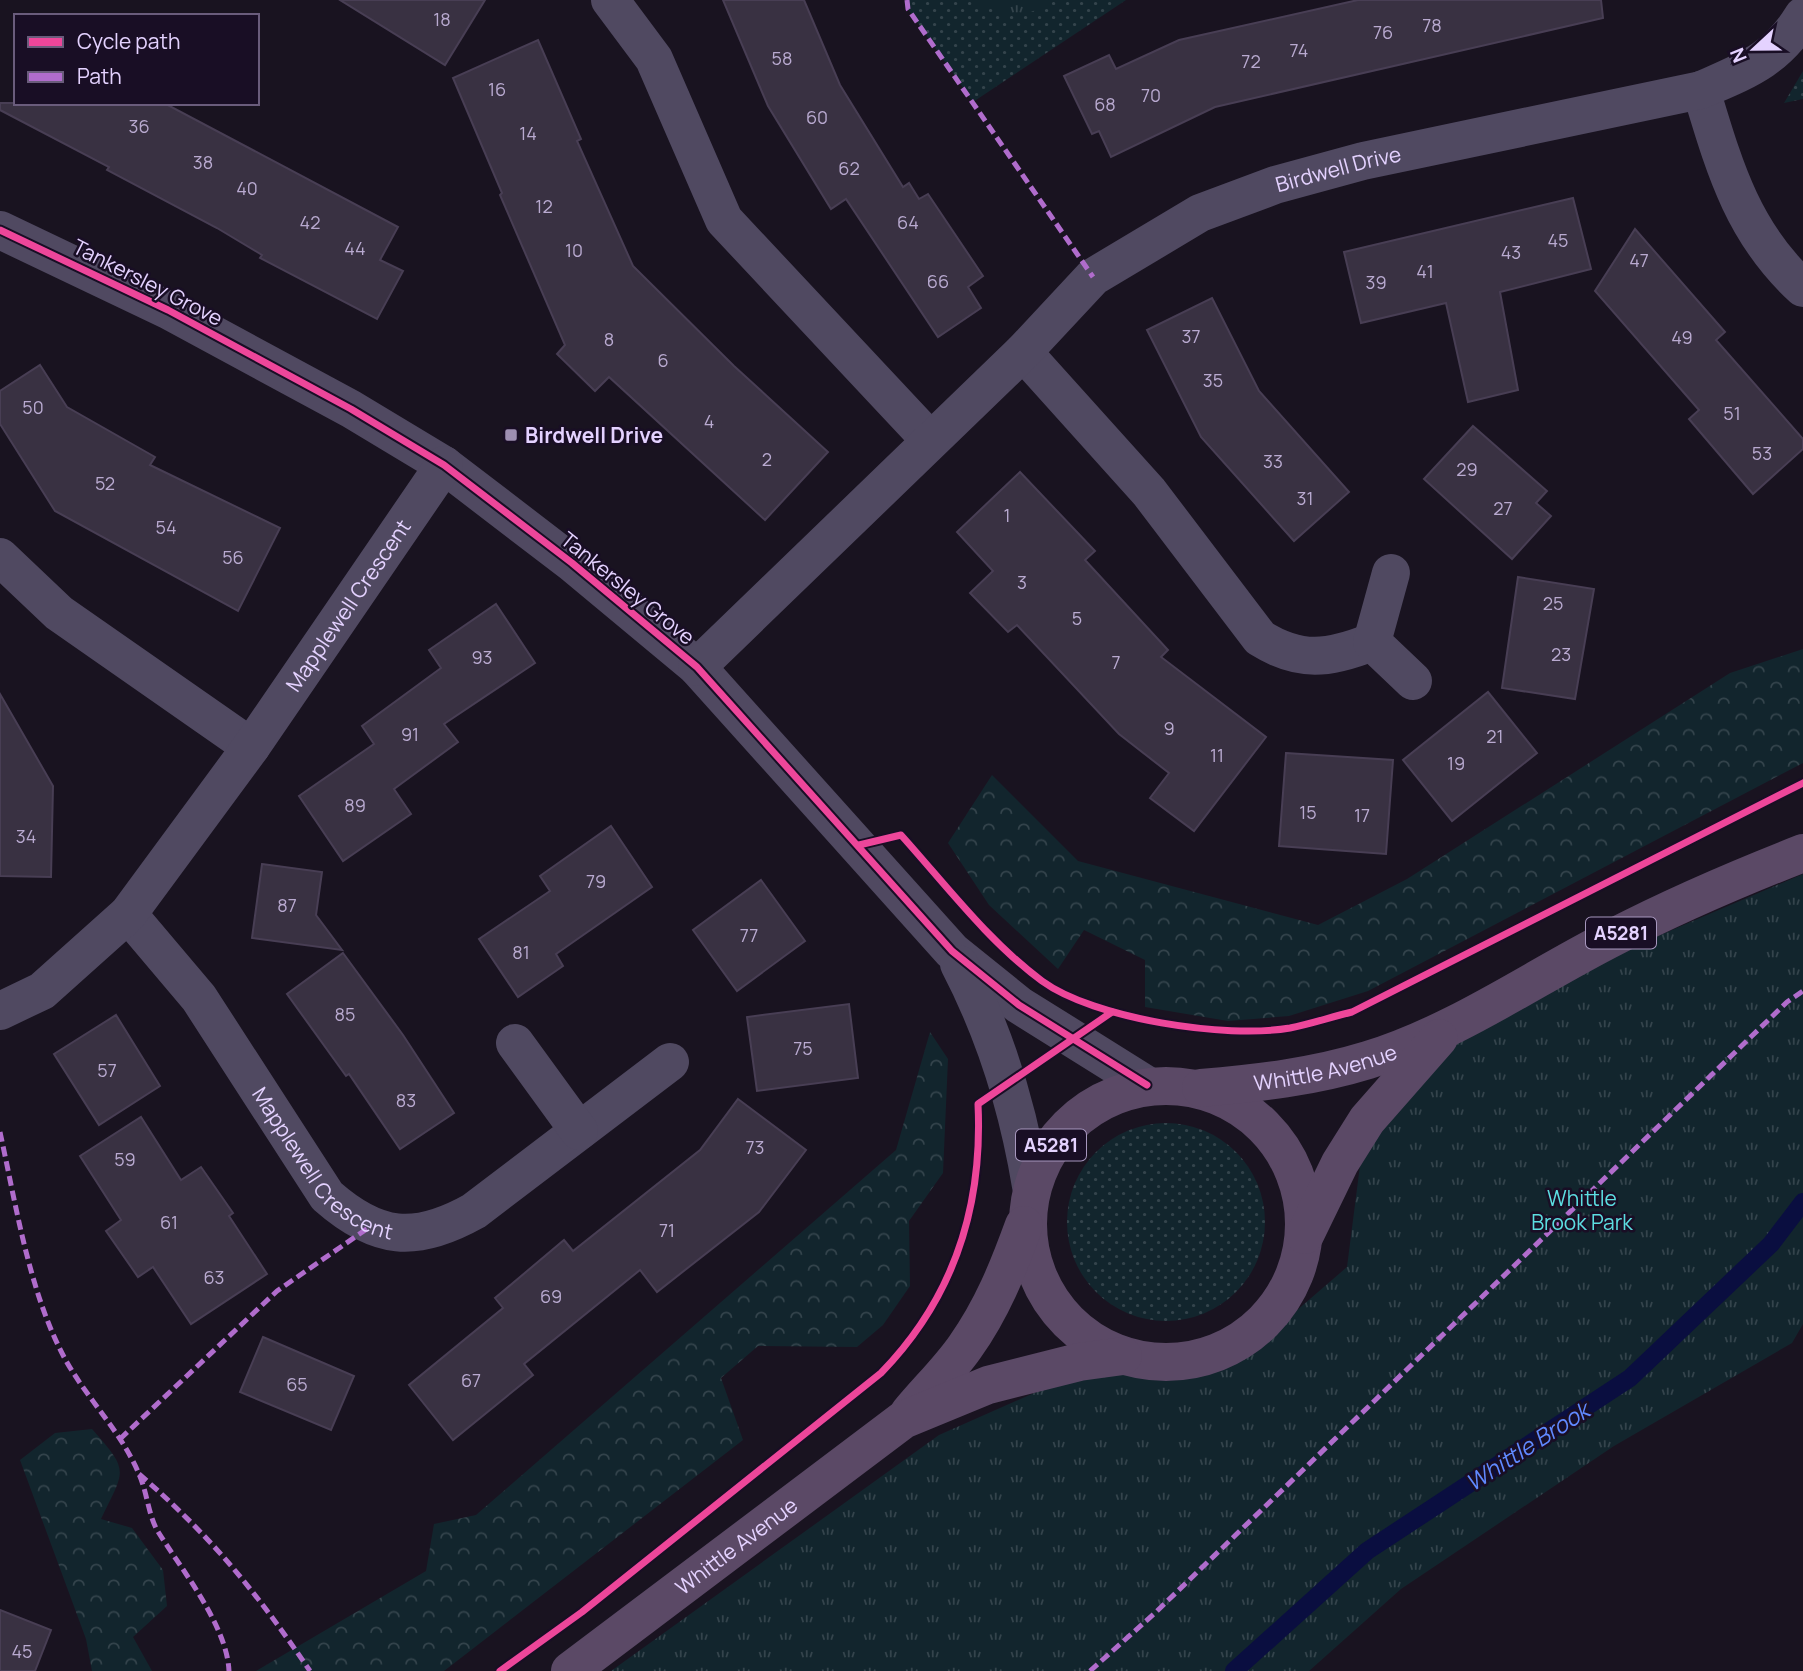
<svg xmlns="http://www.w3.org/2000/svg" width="1803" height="1671" font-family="Manrope,sans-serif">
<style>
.grass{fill:url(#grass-dots)}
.forest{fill:url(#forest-crowns)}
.park{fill:url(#park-tufts)}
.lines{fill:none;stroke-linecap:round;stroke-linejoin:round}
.stream{stroke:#0a0e40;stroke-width:18}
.building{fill:#393142;stroke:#483e54;stroke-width:2}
.minor{stroke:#504961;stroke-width:38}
.major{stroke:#5b4966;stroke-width:38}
.quiet{stroke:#b06ccc;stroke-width:5;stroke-dasharray:10 5;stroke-linecap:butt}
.cycleway-casing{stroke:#190e25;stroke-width:11}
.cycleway{stroke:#ed469a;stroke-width:7}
.poi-dot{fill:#9d8fb1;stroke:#190e25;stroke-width:2.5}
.labels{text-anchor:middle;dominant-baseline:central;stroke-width:5;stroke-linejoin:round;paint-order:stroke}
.number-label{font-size:18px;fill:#b9aad0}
.shield{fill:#190e25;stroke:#a797be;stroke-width:2}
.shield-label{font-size:19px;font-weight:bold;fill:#e4d2ff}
.street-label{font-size:21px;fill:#e4d2ff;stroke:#190e25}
.poi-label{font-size:21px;font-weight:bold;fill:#e4d2ff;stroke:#190e25;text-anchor:start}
.park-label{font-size:21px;fill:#5cdde1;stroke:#190e25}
.water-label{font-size:23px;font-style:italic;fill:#6089ff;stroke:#190e25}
</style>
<defs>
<pattern id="grass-dots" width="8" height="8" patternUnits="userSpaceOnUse" patternTransform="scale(1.75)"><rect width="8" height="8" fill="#12252d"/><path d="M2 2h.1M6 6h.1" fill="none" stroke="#34444c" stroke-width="1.8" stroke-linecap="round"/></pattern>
<pattern id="forest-crowns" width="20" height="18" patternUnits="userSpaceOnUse" patternTransform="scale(1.75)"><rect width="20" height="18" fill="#12252d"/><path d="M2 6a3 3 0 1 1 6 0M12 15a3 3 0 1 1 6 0" fill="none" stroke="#34444c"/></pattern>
<pattern id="park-tufts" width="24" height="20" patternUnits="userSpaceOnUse" patternTransform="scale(1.75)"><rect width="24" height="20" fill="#12252d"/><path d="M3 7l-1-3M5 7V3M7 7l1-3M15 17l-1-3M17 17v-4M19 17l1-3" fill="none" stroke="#34444c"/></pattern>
</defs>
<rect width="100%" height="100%" fill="#191320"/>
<!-- grass -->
<g class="grass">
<polygon points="907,0 1126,0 973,102 908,9"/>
<polygon points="1803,71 1803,99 1784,103"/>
<circle cx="1166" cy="1222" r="99"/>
</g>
<!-- forest -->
<g class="forest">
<polygon points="1803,649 1803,763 1368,991 1289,1016 1228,1021 1145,1007 1145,960 1084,930 1058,969 989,905 948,843 992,775 1078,861 1318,925 1407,879 1730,673"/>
<polygon points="930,1032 948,1059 943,1173 909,1221 910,1286 883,1325 857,1347 758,1346 721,1378 743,1440 444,1671 256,1671 426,1571 434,1524 476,1515 896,1150"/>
<path d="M92 1429C130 1472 125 1469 101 1519L132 1528 163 1570 167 1606 133 1637 152 1671H92L86 1639 20 1460 55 1433Z"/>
</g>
<!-- park -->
<g class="park">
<path d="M971 0H1052C1024 23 1001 14 971 0Z"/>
<polygon points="1803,874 1803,1324 1792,1343 1614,1446 1401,1589 1309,1671 611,1671 939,1435 1138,1347 1248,1336 1260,1342 1347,1267 1363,1142 1436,1031"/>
</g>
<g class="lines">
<!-- stream -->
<polyline class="stream" points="1234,1671 1367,1551 1630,1378 1771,1244 1803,1202"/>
</g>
<!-- building -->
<g class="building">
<polygon points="340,0 485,0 445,65"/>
<polygon points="723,0 804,0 840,85 903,187 909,183 919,199 928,194 983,276 968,287 981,308 938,337 846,199 831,209 768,106"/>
<polygon points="1358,0 1601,0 1603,18 1215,107 1111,157 1099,131 1092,134 1064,76 1109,55 1116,69 1179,40"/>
<polygon points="538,40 581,139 577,141 633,266 734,366 828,452 765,520 609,377 595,391 557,354 565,345 500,195 502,193 453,78"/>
<polygon points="0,103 164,103 398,227 380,260 403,271 377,319 260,258 262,255 217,228 107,170 109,167 0,110"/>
<polygon points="1573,198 1591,269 1500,292 1518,390 1468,402 1446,303 1361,323 1344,252"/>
<polygon points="1635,229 1725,332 1716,340 1803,439 1803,449 1753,494 1689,419 1699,410 1595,291"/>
<polygon points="1212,298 1259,391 1349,492 1294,541 1201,437 1147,330"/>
<polygon points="40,365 67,407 155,457 150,465 280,528 238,611 55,511 0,424 0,391"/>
<polygon points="1473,426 1547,491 1536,503 1551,516 1512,559 1424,479"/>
<polygon points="1020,472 1095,551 1085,560 1168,650 1161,657 1266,737 1194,831 1150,798 1169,773 1119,734 1017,625 1008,632 970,593 993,571 957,532"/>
<polygon points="1518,577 1594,589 1575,699 1502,688"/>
<polygon points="496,604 535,663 444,724 458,742 394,789 411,814 343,861 299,796 374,744 362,726 441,668 429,650"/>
<polygon points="1488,692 1537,753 1452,821 1403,760"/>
<polygon points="0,694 53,786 51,877 0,876"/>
<polygon points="1286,753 1393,760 1386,854 1279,846"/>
<polygon points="611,826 652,887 556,954 563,966 518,997 479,939 550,891 540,876"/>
<polygon points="262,864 322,872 316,915 342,950 252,938"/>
<polygon points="761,880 805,941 737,991 693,930"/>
<polygon points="343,953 403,1035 454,1113 400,1149 349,1074 346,1076 287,994"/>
<polygon points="849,1004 858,1078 757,1091 747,1017"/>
<polygon points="116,1015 160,1086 99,1125 54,1054"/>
<polygon points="738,1099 806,1150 759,1212 657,1292 640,1270 524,1364 533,1375 453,1440 409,1385 503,1308 495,1298 564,1240 573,1251 700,1150"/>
<polygon points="141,1117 181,1180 201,1167 233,1213 229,1216 267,1274 191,1324 153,1267 138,1277 106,1231 121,1220 80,1156"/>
<polygon points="263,1337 354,1376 331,1430 240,1392"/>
<polygon points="0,1610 51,1630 35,1671 0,1671"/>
</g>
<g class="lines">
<!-- minor -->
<g class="minor">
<polyline points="610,0 654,59 724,220 930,440"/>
<path d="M1701 90C1724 166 1742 232 1803 288"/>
<polyline points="0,230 168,310 351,409 444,465 572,563 697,667 952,951 1019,1005 1147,1085"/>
<path d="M1023 352 1149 492 1260 638C1300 663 1329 659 1372 642"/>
<polyline points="0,557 59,613 251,747"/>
<polyline points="1391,573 1372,642 1413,681"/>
<path id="s1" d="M697 667 1023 352 1093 277 1200 213 1275 185 1363 161 1701 90C1747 70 1776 60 1803 16"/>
<path id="s2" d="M128 914 199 998 327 1196C377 1240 415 1244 474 1211L670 1062"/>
<path d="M959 964C996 1035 1018 1107 1031 1186"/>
<path id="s3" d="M0 1011 42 991 128 914 251 747 444 465"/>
<polyline points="515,1043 579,1131"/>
</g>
<!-- major -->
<g class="major">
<circle cx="1166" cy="1224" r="138"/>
<path id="s4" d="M1201 1088C1258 1083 1313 1077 1368 1060 1456 1033 1533 978 1614 937 1676 905 1739 878 1803 853"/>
<polyline points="1305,1235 1340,1163 1367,1120 1439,1038"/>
<path d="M909 1413C927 1391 949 1370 965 1347 992 1309 1008 1269 1024 1225"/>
<path id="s5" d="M570 1671 903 1420 988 1385 1079 1362 1123 1356"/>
</g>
<!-- quiet -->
<g class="quiet">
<polyline points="907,0 908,9 1093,277"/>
<path d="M0 1132C16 1205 29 1291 64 1357 86 1398 121 1431 139 1474 147 1492 148 1513 157 1530 181 1569 227 1625 229 1671"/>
<polyline points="120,1439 277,1291 371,1226"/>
<path d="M139 1474C211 1536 257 1593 310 1671"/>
<polyline points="1090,1671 1156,1612 1787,1002 1803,991"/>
</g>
<defs>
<g id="cycleway">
<polyline points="0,230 168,310 351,409 444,465 572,563 697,667 952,951 1019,1005 1147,1085"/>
<path d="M859 845 901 835C946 885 988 941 1042 981 1094 1019 1226 1039 1290 1028 1310 1024 1331 1017 1352 1012L1803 783"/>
<path d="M500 1671 582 1612 881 1373C954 1298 983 1208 978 1104L1112 1012"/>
</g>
</defs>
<!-- cycleway casing -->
<use href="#cycleway" class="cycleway-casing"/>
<!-- cycleway -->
<use href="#cycleway" class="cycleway"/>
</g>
<!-- markers -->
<rect class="poi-dot" x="504" y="428" width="14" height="14" rx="3.5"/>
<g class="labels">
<!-- number labels -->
<g class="number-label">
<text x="442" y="19">18</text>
<text x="1432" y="25">78</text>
<text x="1383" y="32">76</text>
<text x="1299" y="50">74</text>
<text x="782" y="58">58</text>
<text x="1251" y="61">72</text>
<text x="497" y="89">16</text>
<text x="1151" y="95">70</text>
<text x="1105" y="104">68</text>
<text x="817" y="117">60</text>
<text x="139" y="126">36</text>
<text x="528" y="133">14</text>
<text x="203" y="162">38</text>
<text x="849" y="168">62</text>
<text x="247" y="188">40</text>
<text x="544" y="206">12</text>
<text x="310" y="222">42</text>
<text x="908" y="222">64</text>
<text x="1558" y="240">45</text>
<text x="355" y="248">44</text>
<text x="574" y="250">10</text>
<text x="1511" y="252">43</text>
<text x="1639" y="260">47</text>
<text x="1425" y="271">41</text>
<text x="938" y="281">66</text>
<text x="1376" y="282">39</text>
<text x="1191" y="336">37</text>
<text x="1682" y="337">49</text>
<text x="609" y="339">8</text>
<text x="663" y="360">6</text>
<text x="1213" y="380">35</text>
<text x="33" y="407">50</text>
<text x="1732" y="413">51</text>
<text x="709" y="421">4</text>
<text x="1762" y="453">53</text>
<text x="767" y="459">2</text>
<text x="1273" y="461">33</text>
<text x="1467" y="469">29</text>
<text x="105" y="483">52</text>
<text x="1305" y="498">31</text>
<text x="1503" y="508">27</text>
<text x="1007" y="515">1</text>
<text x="166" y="527">54</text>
<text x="233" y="557">56</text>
<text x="1022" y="582">3</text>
<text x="1553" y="603">25</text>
<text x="1077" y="618">5</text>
<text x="1561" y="654">23</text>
<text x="482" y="657">93</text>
<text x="1116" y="662">7</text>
<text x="1169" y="728">9</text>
<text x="410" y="734">91</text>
<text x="1495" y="736">21</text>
<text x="1217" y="755">11</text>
<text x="1456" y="763">19</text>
<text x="355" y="805">89</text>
<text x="1308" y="812">15</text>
<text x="1362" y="815">17</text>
<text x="26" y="836">34</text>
<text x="596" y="881">79</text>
<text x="287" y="905">87</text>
<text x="749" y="935">77</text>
<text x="521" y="952">81</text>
<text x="345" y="1014">85</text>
<text x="803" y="1048">75</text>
<text x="107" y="1070">57</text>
<text x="406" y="1100">83</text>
<text x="755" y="1147">73</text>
<text x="125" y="1159">59</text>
<text x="169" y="1222">61</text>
<text x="667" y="1230">71</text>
<text x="214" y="1277">63</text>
<text x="551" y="1296">69</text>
<text x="471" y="1380">67</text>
<text x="297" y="1384">65</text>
<text x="22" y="1651">45</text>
</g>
<!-- shield labels -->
<g class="shield">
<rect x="1586" y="917.5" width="70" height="31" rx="5"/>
<rect x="1016" y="1129.5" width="70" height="31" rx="5"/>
</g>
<g class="shield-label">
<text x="1621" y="933">A5281</text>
<text x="1051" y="1145">A5281</text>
</g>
<!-- street labels -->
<g class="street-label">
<text stroke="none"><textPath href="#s1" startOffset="826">Birdwell Drive</textPath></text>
<text transform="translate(148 282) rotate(27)">Tankersley Grove</text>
<text transform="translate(628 588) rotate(39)">Tankersley Grove</text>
<text stroke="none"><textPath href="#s3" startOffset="541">Mapplewell Crescent</textPath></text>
<text stroke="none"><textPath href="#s4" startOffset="126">Whittle Avenue</textPath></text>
<text stroke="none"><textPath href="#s2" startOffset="320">Mapplewell Crescent</textPath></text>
<text stroke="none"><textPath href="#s5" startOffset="208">Whittle Avenue</textPath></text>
</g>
<!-- poi labels -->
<g class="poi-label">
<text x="525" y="435">Birdwell Drive</text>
</g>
<!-- park labels -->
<g class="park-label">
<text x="1582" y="1198">Whittle<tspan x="1582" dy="24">Brook Park</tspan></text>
</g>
<!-- water labels -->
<g class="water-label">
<text transform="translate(1527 1446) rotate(-33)">Whittle Brook</text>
</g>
</g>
<!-- legend -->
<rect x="14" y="14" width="245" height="91" fill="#190e25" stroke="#6a5c7c" stroke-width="2"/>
<rect x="28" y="37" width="35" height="10" fill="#ed469a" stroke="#6a5c7c" stroke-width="2"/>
<text x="77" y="49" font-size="21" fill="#e4d2ff">Cycle path</text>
<rect x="28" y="72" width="35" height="10" fill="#b06ccc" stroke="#6a5c7c" stroke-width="2"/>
<text x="77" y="84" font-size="21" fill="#e4d2ff">Path</text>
<!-- north arrow -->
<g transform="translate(1754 49) rotate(248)" stroke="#190e25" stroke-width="5" paint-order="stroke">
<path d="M0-5L12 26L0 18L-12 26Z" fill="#e4d2ff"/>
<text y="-10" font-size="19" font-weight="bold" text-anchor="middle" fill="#e4d2ff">N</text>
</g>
</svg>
